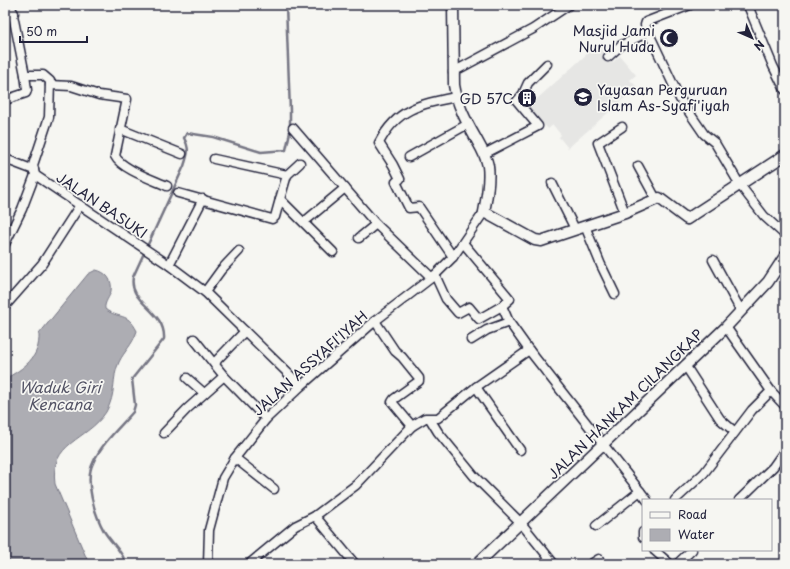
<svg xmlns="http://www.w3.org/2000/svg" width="790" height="569" font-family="'Playpen Sans',sans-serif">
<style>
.built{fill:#e6e6e4}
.water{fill:#adadb3;stroke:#757583}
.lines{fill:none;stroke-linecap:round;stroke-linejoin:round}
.stream{stroke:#757583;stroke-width:2.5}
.minor-casing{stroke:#22223b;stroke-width:11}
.tertiary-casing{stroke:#22223b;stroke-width:13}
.minor{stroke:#f6f6f2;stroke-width:8}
.tertiary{stroke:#f6f6f2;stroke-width:10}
.labels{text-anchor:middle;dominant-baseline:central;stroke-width:3.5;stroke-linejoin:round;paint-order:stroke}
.poi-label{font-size:14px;fill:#22223b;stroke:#f6f6f2;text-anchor:end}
.street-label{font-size:14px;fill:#22223b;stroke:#f6f6f2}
.water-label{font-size:15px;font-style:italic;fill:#535365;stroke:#f6f6f2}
</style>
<rect width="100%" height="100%" fill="#f6f6f2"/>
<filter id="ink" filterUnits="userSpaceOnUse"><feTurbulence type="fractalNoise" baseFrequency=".025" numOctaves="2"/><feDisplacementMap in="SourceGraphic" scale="8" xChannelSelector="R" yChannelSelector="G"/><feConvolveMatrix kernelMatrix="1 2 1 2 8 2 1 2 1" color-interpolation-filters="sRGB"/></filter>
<g filter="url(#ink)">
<!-- built -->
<polygon class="built" points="597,45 613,62 620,56 636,75 630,80 637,87 568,148 559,137 561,135 553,125 548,129 528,107"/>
<!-- water -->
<path class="water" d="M96 270C106 272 113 280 111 291 110 297 104 302 105 309 119 320 127 311 137 331 132 346 125 350 119 362 111 379 117 393 106 412 87 441 49 442 55 484L89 564H5V379C24 368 40 358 39 334L88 274Z"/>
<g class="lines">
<!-- stream -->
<path class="stream" d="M126 564C123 551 111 543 104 531 95 515 84 481 93 463 101 444 120 427 133 412L135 405 132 379 164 339C166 310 128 304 133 277L184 166C188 154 190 149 184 138L187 133 213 137 261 152 286 150 290 132V111L286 5"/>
<defs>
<g id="minor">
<polyline points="11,5 25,75 43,75 50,81 49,117 33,165 35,175 169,265 205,292 301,386"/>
<polyline points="690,5 646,22 645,25 680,99 704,134 715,143 740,185 764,216 785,235"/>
<polyline points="746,5 749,8 773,66 785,90"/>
<polyline points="5,17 14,13"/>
<polyline points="608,57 620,46 648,32"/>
<polyline points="453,72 533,29 569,5"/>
<path d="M50 85 71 86 99 95 127 99 115 156C121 169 154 180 167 186"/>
<polyline points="5,100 26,93 27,90 25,75"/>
<polyline points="622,127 598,143 625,213"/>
<polyline points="293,128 376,224 431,277"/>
<polyline points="120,129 182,154"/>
<polyline points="484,154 538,126 517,101 523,94 528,83 547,64"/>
<polyline points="409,157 468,124"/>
<polyline points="5,159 34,170"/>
<polyline points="214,159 287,175 280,199"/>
<polyline points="638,166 656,199"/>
<polyline points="287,175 300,163"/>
<polyline points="552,183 575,229"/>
<polyline points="178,193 272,219 275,217 280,199 333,252"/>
<polyline points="304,222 345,188"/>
<polyline points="585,226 601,265 615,294"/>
<polyline points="359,238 376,224"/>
<polyline points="5,244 22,209 35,175"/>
<path d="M453 257 419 207 409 208 396 182 400 179 393 165 379 143C397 108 421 104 456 97"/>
<polyline points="713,260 741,311"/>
<polyline points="169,265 203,199"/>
<polyline points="435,275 446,299 458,313 469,307 479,319 502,306 510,299 464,244"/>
<polyline points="205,292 221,270 239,251"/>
<polyline points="5,306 42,264 80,205"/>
<polyline points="502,306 509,322 529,350 647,500"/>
<polyline points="375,321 395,351 402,357 419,378 419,381 394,399 392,402 412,426"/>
<polyline points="726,327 771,391 785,406"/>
<polyline points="245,331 217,360 215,365 224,376 266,419"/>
<polyline points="194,339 215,365"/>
<polyline points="471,340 487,330 509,322"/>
<polyline points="685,365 720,419 735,432"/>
<polyline points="187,378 204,393"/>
<polyline points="476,387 520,450"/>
<polyline points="430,419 438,432 474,476 521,523 554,564"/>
<polyline points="164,433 187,409 224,376"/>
<polyline points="235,458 274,489"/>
<polyline points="675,500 704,473 752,410 771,391"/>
<polyline points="739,500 773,467 785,450"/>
<polyline points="315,516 355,564"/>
<polyline points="596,526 640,491"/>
<polyline points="643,532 643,537"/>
<polyline points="654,550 670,564"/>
<polyline points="208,564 209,530 223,478 235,458 266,419 301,386 375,321 435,275 453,257 484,212"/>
<polyline points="249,564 295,526 315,516 356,485 412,426 425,418 438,418 476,387 529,350"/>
<polyline points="591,564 599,559"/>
<polyline points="677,564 692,550"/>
</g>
<g id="tertiary">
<path d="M453 5 454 85C457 104 466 121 475 137 480 146 486 155 488 166 490 181 487 197 484 212L535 240 541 241 625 213 659 198 687 219 785 155"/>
<polyline points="477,564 726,327 768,282 785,256"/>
</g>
</defs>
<!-- minor casing -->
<use href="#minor" class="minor-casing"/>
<!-- tertiary casing -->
<use href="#tertiary" class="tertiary-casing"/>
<!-- minor -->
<use href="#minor" class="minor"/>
<!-- tertiary -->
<use href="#tertiary" class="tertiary"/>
</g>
</g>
<!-- icons -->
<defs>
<symbol id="mosque-disc" viewBox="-11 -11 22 22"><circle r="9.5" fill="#22223b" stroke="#f6f6f2"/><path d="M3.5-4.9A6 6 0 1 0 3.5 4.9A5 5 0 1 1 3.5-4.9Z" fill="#fff"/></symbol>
<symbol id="school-disc" viewBox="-11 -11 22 22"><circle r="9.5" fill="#22223b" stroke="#f6f6f2"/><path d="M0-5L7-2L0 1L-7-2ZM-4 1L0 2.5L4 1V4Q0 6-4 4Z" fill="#fff"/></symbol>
<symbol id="building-disc" viewBox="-11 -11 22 22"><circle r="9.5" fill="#22223b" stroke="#f6f6f2"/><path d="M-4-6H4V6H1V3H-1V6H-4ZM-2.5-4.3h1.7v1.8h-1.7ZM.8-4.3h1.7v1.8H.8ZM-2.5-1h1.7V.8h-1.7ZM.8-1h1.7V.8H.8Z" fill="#fff"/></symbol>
</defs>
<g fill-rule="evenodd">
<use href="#mosque-disc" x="658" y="27" width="22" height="22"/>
<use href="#school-disc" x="572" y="86" width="22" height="22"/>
<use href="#building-disc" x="516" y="87" width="22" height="22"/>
</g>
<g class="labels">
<!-- poi labels -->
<g class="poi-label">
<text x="655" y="30">Masjid Jami<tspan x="655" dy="16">Nurul Huda</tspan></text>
<text x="597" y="89" text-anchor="start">Yayasan Perguruan<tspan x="597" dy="16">Islam As-Syafi'iyah</tspan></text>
<text x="513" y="98">GD 57C</text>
</g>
<!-- street labels -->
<g class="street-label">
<text transform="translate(102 205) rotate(34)">JALAN BASUKI</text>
<text transform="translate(310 363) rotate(-42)">JALAN ASSYAFI'IYAH</text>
<text transform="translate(625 404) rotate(-44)">JALAN HANKAM CILANGKAP</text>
</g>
<!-- water labels -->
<g class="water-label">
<text x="60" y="386">Waduk Giri<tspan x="60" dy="17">Kencana</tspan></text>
</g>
</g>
<!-- margin -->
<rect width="790" height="569" fill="none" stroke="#f6f6f2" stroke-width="20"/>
<rect x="10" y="10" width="770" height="549" fill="none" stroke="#22223b" stroke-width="1.5" filter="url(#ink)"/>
<!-- legend -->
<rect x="642" y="499" width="130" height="52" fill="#f6f6f2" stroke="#a1a1a9"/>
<rect x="650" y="512" width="20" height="6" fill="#f6f6f2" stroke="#a1a1a9"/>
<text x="678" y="519" font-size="12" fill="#22223b">Road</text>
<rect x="650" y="529" width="20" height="12" fill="#adadb3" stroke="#a1a1a9"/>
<text x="678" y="539" font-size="12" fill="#22223b">Water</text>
<!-- north arrow -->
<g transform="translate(752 38) rotate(135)" stroke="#f6f6f2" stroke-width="3" paint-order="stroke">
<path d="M0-3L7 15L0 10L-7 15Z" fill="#22223b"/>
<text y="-6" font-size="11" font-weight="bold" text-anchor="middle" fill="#22223b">N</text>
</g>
<!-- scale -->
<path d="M20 36v6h67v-6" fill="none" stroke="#22223b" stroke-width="2"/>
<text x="26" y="36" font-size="12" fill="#22223b" stroke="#f6f6f2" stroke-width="3" paint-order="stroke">50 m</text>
</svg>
